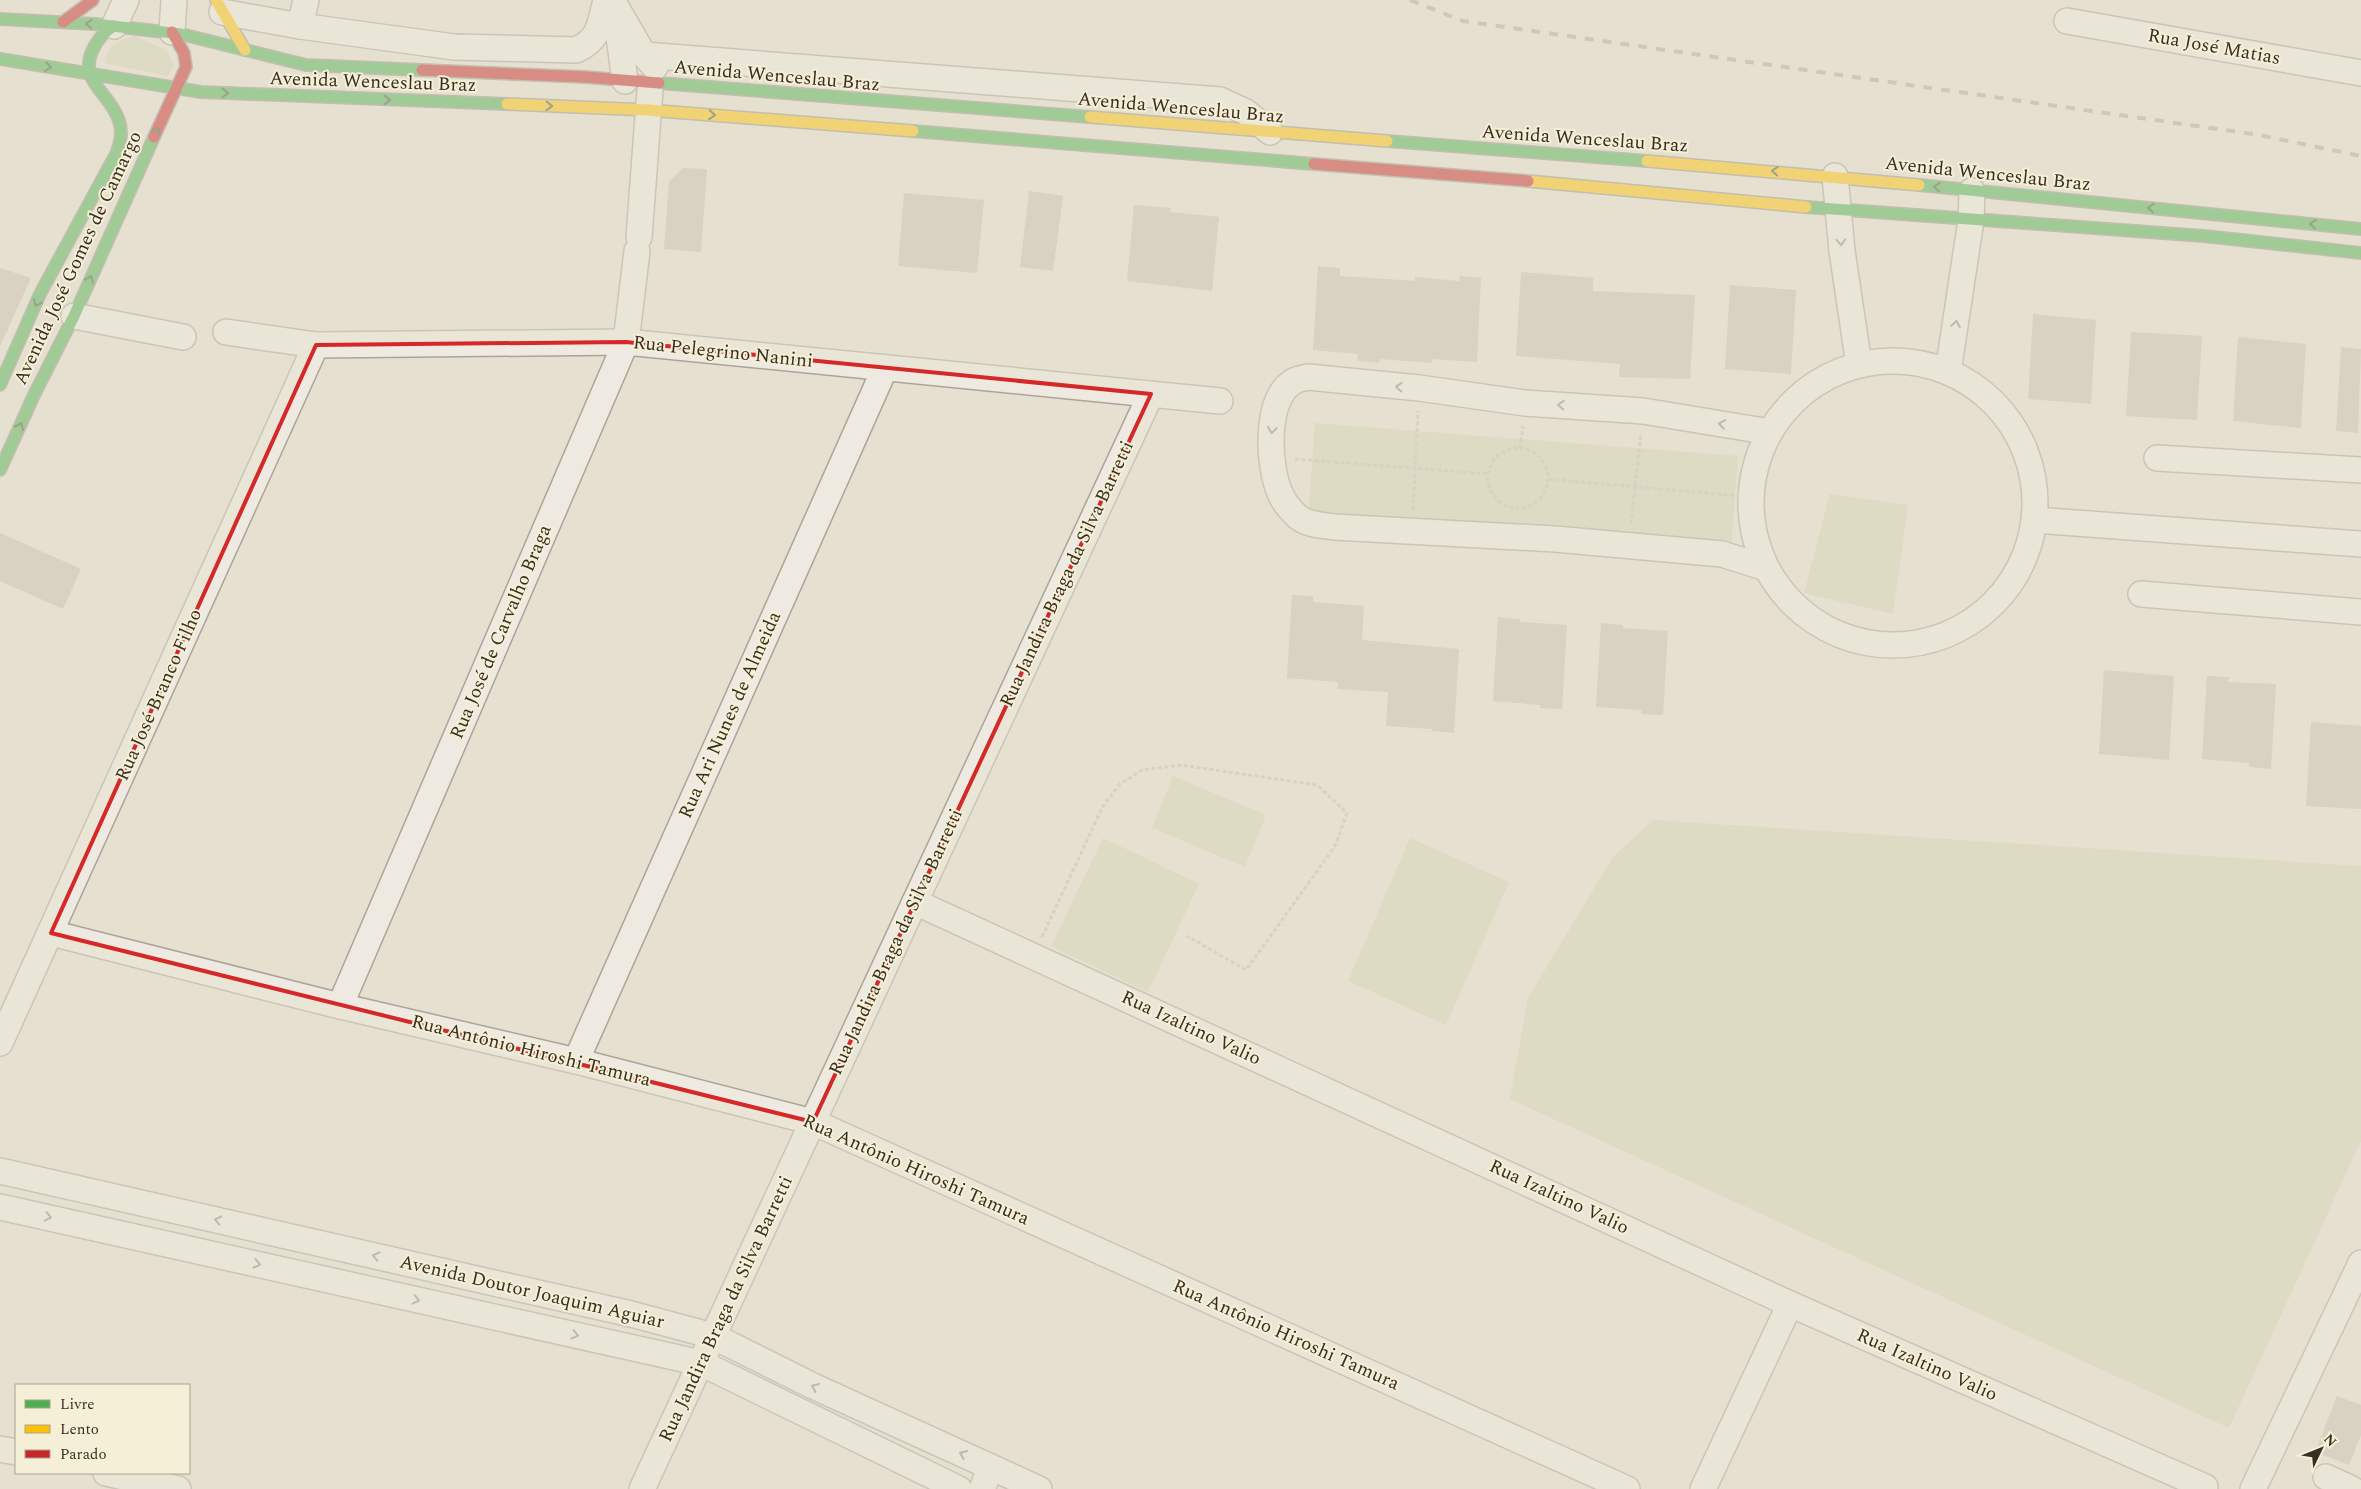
<svg xmlns="http://www.w3.org/2000/svg" width="2361" height="1489" font-family="Spectral,serif">
<style>
.green{fill:#d2d4b3}
.building{fill:#c9bfb1}
.lines{fill:none;stroke-linecap:round;stroke-linejoin:round}
.street-casing{stroke:#aaa598;stroke-width:28}
.fast-casing{stroke:#9a9488;stroke-width:14}
.slow-casing{stroke:#9a9488;stroke-width:14}
.jam-casing{stroke:#9a9488;stroke-width:14}
.path{stroke:#c6c1b8;stroke-width:3;stroke-dasharray:4 2.5;stroke-linecap:butt}
.street{stroke:#eeeae1;stroke-width:25}
.fast{stroke:#4caf50;stroke-width:11}
.slow{stroke:#ffc107;stroke-width:11}
.jam{stroke:#c62828;stroke-width:11}
.rail{stroke:#adaaa1;stroke-width:4;stroke-dasharray:9 9;stroke-linecap:butt}
.oneway{stroke:#405c31}
.oneway2{stroke:#948c80}
.marked{fill:none;stroke:#d62828;stroke-width:4;stroke-linejoin:round}
.labels{text-anchor:middle;dominant-baseline:central;stroke-width:4;stroke-linejoin:round;paint-order:stroke}
.street-label{font-size:19px;fill:#392f20;stroke:#f5efd7}
</style>
<rect width="100%" height="100%" fill="#e5e0d0"/>
<!-- green -->
<g class="green">
<path d="M135 36 166 50 174 65 168 76 105 63C107 46 120 39 135 36Z"/>
<polygon points="1315,423 1738,456 1731,550 1308,517"/>
<polygon points="1830,494 1908,505 1893,614 1804,593"/>
<polygon points="1173,776 1266,815 1245,867 1152,828"/>
<polygon points="1653,820 2361,866 2361,1141 2229,1428 1510,1099 1528,998 1613,857"/>
<polygon points="1103,838 1199,884 1148,992 1051,946"/>
<polygon points="1410,838 1509,882 1446,1025 1348,981"/>
</g>
<!-- building -->
<g class="building">
<polygon points="683,168 707,169 701,252 664,249 669,182"/>
<polygon points="1029,191 1063,196 1053,271 1020,267"/>
<polygon points="904,193 984,200 977,273 898,266"/>
<polygon points="1134,205 1171,208 1170,212 1219,217 1212,291 1127,281"/>
<polygon points="1318,266 1340,268 1340,276 1415,281 1415,277 1459,281 1460,276 1481,278 1477,362 1432,359 1432,363 1380,359 1379,363 1357,361 1358,354 1313,350"/>
<polygon points="0,268 31,278 0,346"/>
<polygon points="1521,272 1593,278 1593,291 1695,295 1690,379 1619,377 1620,364 1516,356"/>
<polygon points="1730,285 1796,290 1791,374 1725,369"/>
<polygon points="2033,314 2096,320 2091,404 2028,399"/>
<polygon points="2131,332 2202,336 2197,420 2126,416"/>
<polygon points="2238,337 2306,344 2301,428 2233,421"/>
<polygon points="2341,347 2361,349 2358,433 2336,431"/>
<polygon points="0,533 81,569 63,609 0,581"/>
<polygon points="1292,595 1313,596 1313,602 1364,606 1362,640 1459,649 1454,733 1432,731 1432,729 1386,726 1388,692 1337,689 1338,682 1287,678"/>
<polygon points="1498,617 1520,619 1520,622 1567,625 1562,709 1540,708 1540,705 1493,701"/>
<polygon points="1601,623 1623,625 1623,628 1668,631 1663,715 1641,714 1641,710 1596,707"/>
<polygon points="2104,670 2174,676 2169,760 2099,754"/>
<polygon points="2207,676 2229,677 2228,682 2276,684 2271,769 2249,767 2249,763 2202,759"/>
<polygon points="2311,722 2361,726 2361,809 2306,806"/>
<polygon points="2337,1396 2361,1405 2361,1435 2349,1465 2315,1452"/>
</g>
<g class="lines">
<defs>
<g id="street">
<polyline points="616,7 644,55 655,67"/>
<path d="M222 12 300 26 454 47 576 50C600 40 600 23 606 0"/>
<polyline points="616,14 625,81"/>
<polyline points="2067,21 2361,73"/>
<polyline points="114,26 126,0"/>
<polyline points="300,26 306,0"/>
<polyline points="172,32 174,0"/>
<polyline points="644,55 1220,100 1246,112 1270,132"/>
<polyline points="1835,176 1842,251 1859,365"/>
<polyline points="639,237 650,90"/>
<polyline points="74,316 183,337"/>
<polyline points="226,332 316,345 626,342 1220,401"/>
<circle cx="1893" cy="503" r="142"/>
<polyline points="1948,372 1971,220 1972,191"/>
<polyline points="2157,458 2361,470"/>
<polyline points="2035,520 2361,544"/>
<path d="M1766 568 1722 554 1555 539 1334 527C1322 525 1308 525 1298 517 1291 511 1283 501 1280 493 1268 466 1264 398 1294 381 1298 379 1304 378 1308 377L1419 388 1525 403 1643 411 1770 432"/>
<polyline points="2141,594 2361,612"/>
<polyline points="915,902 1790,1304 2205,1487"/>
<polyline points="51,933 340,1006 576,1061 813,1122 1627,1489"/>
<polyline points="340,1006 626,342 637,251"/>
<polyline points="0,1043 316,345"/>
<polyline points="576,1061 885,368"/>
<polyline points="0,1171 631,1314 713,1336 813,1386 1039,1489"/>
<polyline points="0,1207 701,1363 959,1489"/>
<polyline points="0,1449 16,1452"/>
<polyline points="106,1473 178,1489"/>
<polyline points="2326,1477 2352,1489"/>
<polyline points="642,1489 1151,394"/>
<polyline points="982,1489 991,1467"/>
<polyline points="1703,1489 1790,1304"/>
<polyline points="2253,1489 2361,1263"/>
</g>
<g id="fast">
<polyline points="0,19 95,24 181,34 306,65 422,70"/>
<polyline points="0,59 201,92 507,104"/>
<polyline points="659,83 1090,117"/>
<polyline points="913,131 1314,164"/>
<polyline points="1387,141 1647,161"/>
<polyline points="1919,185 2361,229"/>
<polyline points="1806,207 2204,236 2361,253"/>
<path d="M0 385 40 294 117 152C121 140 123 130 118 118 108 92 78 80 93 49 98 39 105 31 114 26"/>
<polyline points="0,470 34,395 74,316 154,137"/>
</g>
<g id="slow">
<polyline points="216,0 245,50"/>
<polyline points="507,104 648,110 913,131"/>
<polyline points="1090,117 1387,141"/>
<polyline points="1647,161 1919,185"/>
<polyline points="1528,181 1806,207"/>
</g>
<g id="jam">
<polyline points="63,22 93,0"/>
<polyline points="422,70 585,77 659,83"/>
<polyline points="154,137 186,67 184,53 172,32"/>
<polyline points="1314,164 1528,181"/>
</g>
</defs>
<!-- street casing -->
<use href="#street" class="street-casing"/>
<!-- fast casing -->
<use href="#fast" class="fast-casing"/>
<!-- slow casing -->
<use href="#slow" class="slow-casing"/>
<!-- jam casing -->
<use href="#jam" class="jam-casing"/>
<!-- path -->
<g class="path">
<circle cx="1518" cy="478" r="30"/>
<polyline points="1520,448 1523,426"/>
<polyline points="1295,459 1489,474"/>
<polyline points="1549,479 1751,497"/>
<polyline points="1413,510 1418,411"/>
<polyline points="1631,524 1641,433"/>
<polyline points="1042,937 1103,806 1120,784 1142,770 1181,765 1317,785 1347,813 1335,846 1246,970 1187,936"/>
</g>
<!-- street -->
<use href="#street" class="street"/>
<!-- fast -->
<use href="#fast" class="fast"/>
<!-- slow -->
<use href="#slow" class="slow"/>
<!-- jam -->
<use href="#jam" class="jam"/>
<!-- rail -->
<polyline class="rail" points="1410,0 1463,21 2259,135 2361,156"/>
</g>
<!-- one-way arrows -->
<defs><path id="oneway-chevron" d="M-2-3.5L2.5 0L-2 3.5" fill="none" stroke-width="1.6" stroke-linecap="round" stroke-linejoin="round" transform="scale(1.25)"/></defs>
<g class="oneway">
<use href="#oneway-chevron" transform="translate(89 24) rotate(-177)"/>
<use href="#oneway-chevron" transform="translate(48 67) rotate(9)"/>
<use href="#oneway-chevron" transform="translate(225 93) rotate(2)"/>
<use href="#oneway-chevron" transform="translate(387 100) rotate(2)"/>
<use href="#oneway-chevron" transform="translate(549 106) rotate(2)"/>
<use href="#oneway-chevron" transform="translate(712 115) rotate(5)"/>
<use href="#oneway-chevron" transform="translate(157 131) rotate(-66)"/>
<use href="#oneway-chevron" transform="translate(1775 171) rotate(-176)"/>
<use href="#oneway-chevron" transform="translate(1937 187) rotate(-174)"/>
<use href="#oneway-chevron" transform="translate(2151 208) rotate(-175)"/>
<use href="#oneway-chevron" transform="translate(2313 224) rotate(-174)"/>
<use href="#oneway-chevron" transform="translate(90 279) rotate(-66)"/>
<use href="#oneway-chevron" transform="translate(37 303) rotate(114)"/>
<use href="#oneway-chevron" transform="translate(20 426) rotate(-66)"/>
</g>
<g class="oneway2">
<use href="#oneway-chevron" transform="translate(1841 242) rotate(86)"/>
<use href="#oneway-chevron" transform="translate(1956 324) rotate(-81)"/>
<use href="#oneway-chevron" transform="translate(1399 387) rotate(-177)"/>
<use href="#oneway-chevron" transform="translate(1561 405) rotate(-176)"/>
<use href="#oneway-chevron" transform="translate(1722 424) rotate(-171)"/>
<use href="#oneway-chevron" transform="translate(1272 430) rotate(98)"/>
<use href="#oneway-chevron" transform="translate(48 1217) rotate(13)"/>
<use href="#oneway-chevron" transform="translate(218 1220) rotate(-167)"/>
<use href="#oneway-chevron" transform="translate(376 1256) rotate(-167)"/>
<use href="#oneway-chevron" transform="translate(257 1264) rotate(13)"/>
<use href="#oneway-chevron" transform="translate(416 1300) rotate(13)"/>
<use href="#oneway-chevron" transform="translate(575 1335) rotate(13)"/>
<use href="#oneway-chevron" transform="translate(815 1387) rotate(-155)"/>
<use href="#oneway-chevron" transform="translate(963 1454) rotate(-156)"/>
</g>
<!-- marked area -->
<path d="M0 0H2361V1489H0ZM626 342 1151 394 813 1122 51 933 316 345Z" fill="#e5e0d0" fill-opacity=".55" fill-rule="evenodd"/>
<path class="marked" d="M626 342 1151 394 813 1122 51 933 316 345Z"/>
<g class="labels">
<!-- street labels -->
<g class="street-label">
<text transform="translate(2214 47) rotate(10)">Rua José Matias</text>
<text transform="translate(777 76) rotate(5)">Avenida Wenceslau Braz</text>
<text transform="translate(373 82) rotate(2)">Avenida Wenceslau Braz</text>
<text transform="translate(1181 108) rotate(5)">Avenida Wenceslau Braz</text>
<text transform="translate(1585 139) rotate(4)">Avenida Wenceslau Braz</text>
<text transform="translate(1988 174) rotate(6)">Avenida Wenceslau Braz</text>
<text transform="translate(78 258) rotate(-65)">Avenida José Gomes de Camargo</text>
<text transform="translate(723 352) rotate(6)">Rua Pelegrino Nanini</text>
<text transform="translate(1067 574) rotate(-65)">Rua Jandira Braga da Silva Barretti</text>
<text transform="translate(501 632) rotate(-67)">Rua José de Carvalho Braga</text>
<text transform="translate(159 695) rotate(-66)">Rua José Branco Filho</text>
<text transform="translate(730 715) rotate(-66)">Rua Ari Nunes de Almeida</text>
<text transform="translate(896 942) rotate(-65)">Rua Jandira Braga da Silva Barretti</text>
<text transform="translate(1191 1028) rotate(25)">Rua Izaltino Valio</text>
<text transform="translate(531 1051) rotate(14)">Rua Antônio Hiroshi Tamura</text>
<text transform="translate(916 1170) rotate(24)">Rua Antônio Hiroshi Tamura</text>
<text transform="translate(1559 1197) rotate(25)">Rua Izaltino Valio</text>
<text transform="translate(532 1292) rotate(13)">Avenida Doutor Joaquim Aguiar</text>
<text transform="translate(726 1309) rotate(-65)">Rua Jandira Braga da Silva Barretti</text>
<text transform="translate(1286 1335) rotate(24)">Rua Antônio Hiroshi Tamura</text>
<text transform="translate(1927 1365) rotate(24)">Rua Izaltino Valio</text>
</g>
</g>
<!-- legend -->
<rect x="15" y="1384" width="175" height="90" fill="#f5efd7" stroke="#aaa28e"/>
<rect x="25" y="1400" width="25" height="8" fill="#4caf50" stroke="#aaa28e"/>
<text x="60" y="1409" font-size="15" fill="#392f20">Livre</text>
<rect x="25" y="1425" width="25" height="8" fill="#ffc107" stroke="#aaa28e"/>
<text x="60" y="1434" font-size="15" fill="#392f20">Lento</text>
<rect x="25" y="1450" width="25" height="8" fill="#c62828" stroke="#aaa28e"/>
<text x="60" y="1459" font-size="15" fill="#392f20">Parado</text>
<!-- north arrow -->
<g transform="translate(2321 1449) rotate(47)" stroke="#f5efd7" stroke-width="4" paint-order="stroke">
<path d="M0-4L9 19L0 12L-9 19Z" fill="#392f20"/>
<text y="-8" font-size="14" font-weight="bold" text-anchor="middle" fill="#392f20">N</text>
</g>
</svg>
